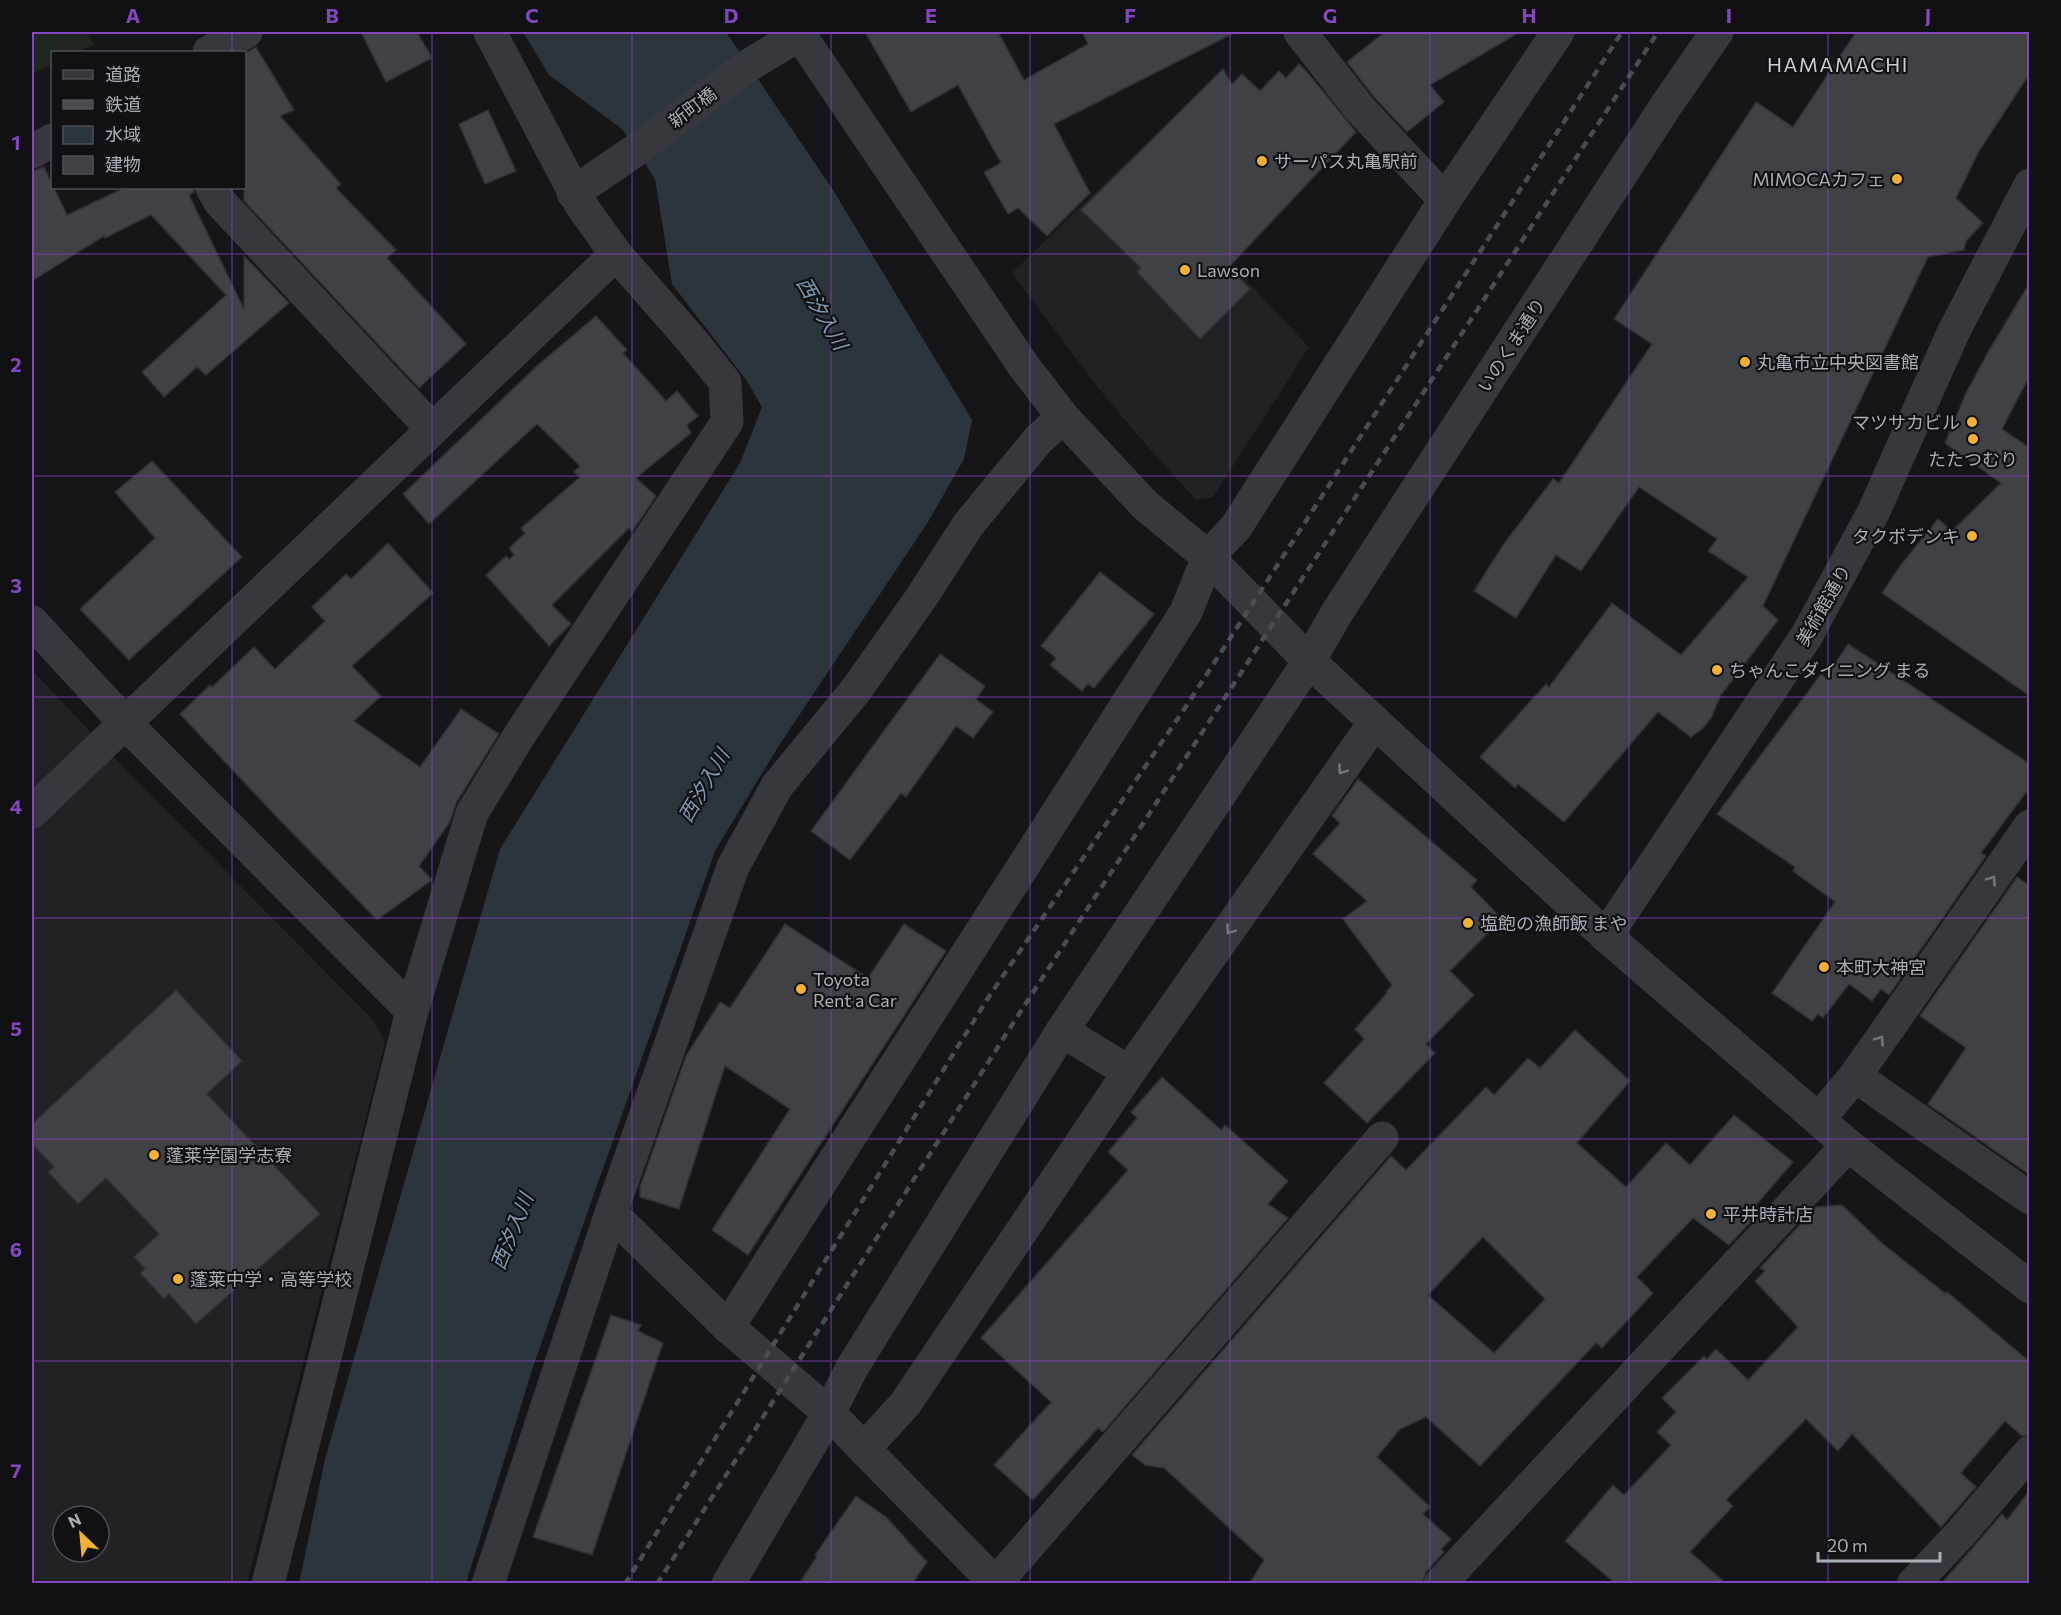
<svg xmlns="http://www.w3.org/2000/svg" width="2061" height="1615" font-family="Commissioner,'Noto Sans JP',sans-serif">
<style>
.built{fill:#222225;fill-rule:evenodd}
.green{fill:#1e261f}
.water{fill:#2c353c}
.building{fill:#404145;stroke:#303034;stroke-width:1.5;fill-rule:evenodd}
.lines{fill:none;stroke-linecap:round;stroke-linejoin:round}
.minor{stroke:#37383d;stroke-width:33}
.rail{stroke:#4a4c52;stroke-width:4.5;stroke-dasharray:8 6;stroke-linecap:butt}
.oneway{stroke:#757881}
.grid{fill:none;stroke:#8446be;stroke-width:1.5;stroke-opacity:0.55}
.poi-dot{fill:#f2b134;stroke:#111113;stroke-width:2}
.labels{text-anchor:middle;dominant-baseline:central;stroke-width:4.5;stroke-linejoin:round;paint-order:stroke}
.street-label{font-size:18px;fill:#a8adb8;stroke:#111113}
.poi-label{font-size:18px;fill:#a8adb8;stroke:#111113;text-anchor:start}
.neighbourhood-label{font-size:20px;letter-spacing:1.5px;fill:#c9ccd4;stroke:#111113}
.water-label{font-size:20px;font-style:italic;fill:#7f9bb3;stroke:#111113}
.neatline{fill:none;stroke:#8446be;stroke-width:2}
.grid-label{font-size:20px;text-anchor:middle;font-weight:bold;fill:#8446be}
</style>
<rect width="100%" height="100%" fill="#161618"/>
<!-- built -->
<g class="built">
<polygon points="1131,158 1309,347 1213,497 1196,500 1141,439 1100,390 1012,273"/>
<path d="M32 670 130 774 373 1020 385 1042 247 1583H32ZM63 1516H99V1552H63Z"/>
</g>
<!-- green -->
<polygon class="green" points="32,32 87,32 94,45 78,52 52,52 52,64 32,74"/>
<!-- water -->
<polygon class="water" points="523,32 726,32 833,190 972,420 964,459 928,522 778,747 715,851 534,1364 466,1583 299,1584 325,1459 500,849 740,463 762,407 747,381 672,284 655,179 622,129 549,75"/>
<!-- building -->
<g class="building">
<polygon points="361,32 417,32 432,58 386,82"/>
<polygon points="865,32 998,32 1024,80 1088,44 1082,32 1236,32 1054,124 1090,193 1047,236 1018,208 1008,214 984,172 1001,163 958,85 911,112"/>
<polygon points="1385,32 1520,32 1430,85 1444,102 1407,132 1374,97 1347,62"/>
<polygon points="1856,32 2030,32 2030,73 1979,151 1956,198 1983,223 1966,241 1964,250 1928,257 1763,606 1778,620 1721,695 1711,718 1703,728 1691,737 1658,712 1564,822 1518,784 1515,788 1480,757 1546,684 1549,687 1612,603 1681,655 1748,577 1708,551 1717,539 1639,487 1581,571 1556,555 1516,618 1474,591 1503,545 1553,479 1559,483 1652,344 1614,319 1756,102 1793,127"/>
<polygon points="256,47 294,110 280,116 341,184 336,188 396,250 387,258 466,344 419,388 244,201 244,54"/>
<polygon points="1299,64 1308,73 1356,132 1229,267 1250,289 1200,339 1137,272 1141,268 1081,210 1223,69 1232,84 1242,74 1260,91 1279,71 1286,78"/>
<polygon points="488,110 516,171 485,184 459,124"/>
<polygon points="44,167 67,215 124,188 193,188 194,192 189,195 244,309 244,256 289,303 206,375 197,367 164,397 142,372 226,295 151,215 105,238 104,236 32,281 32,171"/>
<polygon points="2030,282 2030,375 2002,429 2030,448 2030,696 1882,593 1900,566 1938,519 1952,531 2001,483 1945,443 1966,393 1988,352"/>
<polygon points="596,316 627,350 623,353 666,401 677,391 698,416 687,425 691,433 636,478 656,496 632,532 629,528 552,605 571,624 549,646 486,575 506,556 509,559 514,555 509,548 525,533 521,528 580,477 574,472 580,466 537,424 429,524 403,494 538,365"/>
<polygon points="152,461 242,557 129,660 80,609 155,538 115,492"/>
<polygon points="388,543 433,593 352,666 381,696 354,721 420,767 461,709 499,734 456,803 450,822 419,866 432,880 377,920 273,813 180,714 210,685 212,687 254,647 275,669 325,621 312,607 346,574 351,579"/>
<polygon points="1100,572 1154,614 1094,688 1088,684 1082,691 1050,665 1056,658 1041,646"/>
<polygon points="1848,644 2030,764 2030,787 1981,853 1986,856 1889,995 1881,989 1872,1001 1849,984 1823,1018 1818,1014 1812,1021 1772,993 1835,902 1793,871 1795,867 1717,814 1821,674 1826,678"/>
<polygon points="940,654 985,686 976,699 993,712 973,738 956,726 906,797 901,793 850,860 811,831"/>
<polygon points="1358,779 1477,880 1471,887 1502,919 1450,971 1474,995 1426,1044 1435,1053 1367,1123 1324,1083 1364,1039 1355,1029 1387,993 1386,992 1392,985 1343,919 1367,901 1313,854 1340,823 1332,816"/>
<polygon points="2017,877 2030,886 2030,1175 1928,1104 1966,1048 1920,1016"/>
<polygon points="785,924 868,978 904,924 946,951 748,1255 712,1230 790,1109 725,1066 679,1209 640,1197 640,1187 686,1056 720,1002 730,1008"/>
<polygon points="176,990 242,1061 207,1094 320,1214 196,1324 169,1294 164,1299 140,1273 145,1269 134,1257 159,1234 106,1178 78,1204 48,1172 54,1167 32,1144 32,1124"/>
<path d="M1575 1030 1630 1081 1577 1143 1626 1187 1666 1143 1690 1165 1734 1115 1793 1162 1750 1212 1761 1211 1729 1245 1693 1218 1637 1277 1653 1293 1602 1348 1596 1343 1480 1466 1426 1417 1400 1429 1377 1457 1430 1507 1423 1514 1451 1539 1441 1549 1444 1552 1426 1572 1422 1584H1249L1264 1560 1164 1468 1145 1465 1132 1455 1391 1156 1406 1170 1486 1087 1494 1095 1528 1058 1540 1068ZM1483 1237 1545 1299 1494 1353 1428 1295Z"/>
<polygon points="1162,1077 1221,1130 1225,1125 1288,1181 1268,1204 1288,1218 1103,1432 1098,1428 1033,1500 994,1465 1051,1402 981,1338 1128,1170 1108,1152 1137,1118 1131,1112"/>
<polygon points="1842,1205 1883,1244 1946,1294 1947,1292 2030,1362 2030,1434 2022,1436 2005,1421 1961,1473 1976,1487 1941,1527 1852,1434 1838,1451 1806,1419 1726,1500 1733,1506 1690,1552 1727,1584 1616,1584 1565,1541 1613,1485 1624,1495 1671,1445 1657,1432 1676,1412 1662,1398 1704,1356 1707,1359 1716,1349 1748,1380 1798,1327 1755,1281 1765,1271 1760,1268 1816,1207"/>
<polygon points="611,1315 641,1325 638,1331 663,1343 592,1555 533,1537"/>
<polygon points="2030,1490 2030,1584 1941,1584 2002,1514 2007,1520"/>
<polygon points="856,1496 886,1517 927,1562 912,1584 799,1584 817,1556 815,1555"/>
</g>
<g class="lines">
<!-- minor -->
<g class="minor">
<polyline points="798,32 1023,365 1063,417 1145,505 1208,557 1309,661 1606,936 1848,1145 2030,1287"/>
<polyline points="1300,32 1360,109 1445,200"/>
<polyline points="209,52 246,32"/>
<polyline points="32,152 52,140"/>
<polyline points="212,188 220,202 432,429"/>
<polyline points="573,193 636,150 749,65 804,32"/>
<polyline points="32,622 126,724 412,1011"/>
<polyline points="32,812 616,254"/>
<polyline points="1606,936 1807,635 1874,511 1953,333 2030,185"/>
<polyline points="1129,1072 1375,722"/>
<polyline points="1855,1076 2030,1198"/>
<polyline points="1819,1119 1855,1076 2030,826"/>
<polyline points="611,1213 728,1327 829,1413 996,1584"/>
<polyline points="728,1327 1186,612 1208,557 1236,527 1445,200 1558,32"/>
<polyline points="864,1449 905,1404 1129,1072 1062,1031"/>
<polyline points="996,1583 1382,1138"/>
<polyline points="268,1584 412,1011 472,813 519,736 727,422 725,382 693,342 616,254 581,205 490,32"/>
<polyline points="488,1584 611,1213 733,867 777,786 856,690 921,598 968,525 1038,440 1063,417"/>
<polyline points="728,1584 829,1413 853,1366 1062,1031 1309,661 1338,611 1667,104 1717,32"/>
<polyline points="1440,1584 1848,1145"/>
<polyline points="1913,1584 1962,1532 2030,1452"/>
</g>
<!-- rail -->
<g class="rail">
<polyline points="625,1584 988,998 1185,708 1622,32"/>
<polyline points="657,1584 1017,1017 1658,32"/>
</g>
</g>
<!-- one-way arrows -->
<defs><path id="oneway-chevron" d="M-2-3.5L2.5 0L-2 3.5" fill="none" stroke-width="1.6" stroke-linecap="round" stroke-linejoin="round" transform="scale(1.5)"/></defs>
<g class="oneway">
<use href="#oneway-chevron" transform="translate(1342 770) rotate(125)"/>
<use href="#oneway-chevron" transform="translate(1992 880) rotate(-55)"/>
<use href="#oneway-chevron" transform="translate(1230 930) rotate(125)"/>
<use href="#oneway-chevron" transform="translate(1880 1040) rotate(-55)"/>
</g>
<!-- grid -->
<path class="grid" d="M232 32V52M432 32V1584M632 32V1584M831 32V1584M1030 32V1584M1230 32V1584M1430 32V1584M1629 32V1584M1828 32V1584M232 188V1584M32 254H2030M32 476H2030M32 697H2030M32 918H2030M32 1139H2030M32 1361H2030"/>
<!-- markers -->
<g class="poi-dot">
<circle cx="1262" cy="161" r="6"/>
<circle cx="1897" cy="179" r="6"/>
<circle cx="1185" cy="270" r="6"/>
<circle cx="1745" cy="362" r="6"/>
<circle cx="1972" cy="422" r="6"/>
<circle cx="1973" cy="439" r="6"/>
<circle cx="1972" cy="536" r="6"/>
<circle cx="1717" cy="670" r="6"/>
<circle cx="1468" cy="923" r="6"/>
<circle cx="1824" cy="967" r="6"/>
<circle cx="801" cy="989" r="6"/>
<circle cx="154" cy="1155" r="6"/>
<circle cx="1711" cy="1214" r="6"/>
<circle cx="178" cy="1279" r="6"/>
</g>
<g class="labels">
<!-- street labels -->
<g class="street-label">
<text transform="translate(692 107) rotate(-37)">新町橋</text>
<text transform="translate(1511 345) rotate(-57)">いのくま通り</text>
<text transform="translate(1823 605) rotate(-60)">美術館通り</text>
</g>
<!-- poi labels -->
<g class="poi-label">
<text x="1274" y="161">サーパス丸亀駅前</text>
<text x="1885" y="179" text-anchor="end">MIMOCAカフェ</text>
<text x="1197" y="270">Lawson</text>
<text x="1757" y="362">丸亀市立中央図書館</text>
<text x="1960" y="422" text-anchor="end">マツサカビル</text>
<text x="1973" y="459" text-anchor="middle">たたつむり</text>
<text x="1960" y="536" text-anchor="end">タクボデンキ</text>
<text x="1729" y="670">ちゃんこダイニング まる</text>
<text x="1480" y="923">塩飽の漁師飯 まや</text>
<text x="1836" y="967">本町大神宮</text>
<text x="813" y="979">Toyota<tspan x="813" dy="21">Rent a Car</tspan></text>
<text x="166" y="1155">蓬莱学園学志寮</text>
<text x="1723" y="1214">平井時計店</text>
<text x="190" y="1279">蓬莱中学・高等学校</text>
</g>
<!-- neighbourhood labels -->
<g class="neighbourhood-label">
<text x="1838" y="64">HAMAMACHI</text>
</g>
<!-- water labels -->
<g class="water-label">
<text transform="translate(823 313) rotate(60)">西汐入川</text>
<text transform="translate(703 785) rotate(-60)">西汐入川</text>
<text transform="translate(511 1231) rotate(-68)">西汐入川</text>
</g>
</g>
<!-- border -->
<rect width="2061" height="1615" fill="none" stroke="#111113" stroke-width="66"/>
<!-- legend -->
<rect x="51" y="51" width="195" height="138" fill="#111113" stroke="#4d4f55" stroke-width="1.5"/>
<rect x="63" y="70" width="30" height="9" fill="#37383d" stroke="#4d4f55" stroke-width="1.5"/>
<text x="105" y="81" font-size="18" fill="#a8adb8">道路</text>
<rect x="63" y="100" width="30" height="9" fill="#4a4c52" stroke="#4d4f55" stroke-width="1.5"/>
<text x="105" y="111" font-size="18" fill="#a8adb8">鉄道</text>
<rect x="63" y="126" width="30" height="18" fill="#2c353c" stroke="#4d4f55" stroke-width="1.5"/>
<text x="105" y="141" font-size="18" fill="#a8adb8">水域</text>
<rect x="63" y="156" width="30" height="18" fill="#404145" stroke="#4d4f55" stroke-width="1.5"/>
<text x="105" y="171" font-size="18" fill="#a8adb8">建物</text>
<!-- north arrow -->
<g transform="translate(81 1534) rotate(334)"><circle r="28" fill="#111113" stroke="#4d4f55" stroke-width="1.5"/>
<path d="M0-4.5L10 22L0 15L-10 22Z" fill="#f2b134"/>
<text y="-9" font-size="16" font-weight="bold" text-anchor="middle" fill="#a8adb8">N</text>
</g>
<!-- scale -->
<path d="M1818 1552v9h122v-9" fill="none" stroke="#a8adb8" stroke-width="3"/>
<text x="1827" y="1552" font-size="18" fill="#a8adb8" stroke="#111113" stroke-width="4.5" paint-order="stroke">20 m</text>
<rect x="33" y="33" width="1995" height="1549" class="neatline"/>
<g class="grid-label">
<text x="133" y="23">A</text>
<text x="332" y="23">B</text>
<text x="532" y="23">C</text>
<text x="731" y="23">D</text>
<text x="931" y="23">E</text>
<text x="1130" y="23">F</text>
<text x="1330" y="23">G</text>
<text x="1529" y="23">H</text>
<text x="1729" y="23">I</text>
<text x="1928" y="23">J</text>
<text x="16" y="150">1</text>
<text x="16" y="372">2</text>
<text x="16" y="593">3</text>
<text x="16" y="814">4</text>
<text x="16" y="1036">5</text>
<text x="16" y="1257">6</text>
<text x="16" y="1478">7</text>
</g>
</svg>
